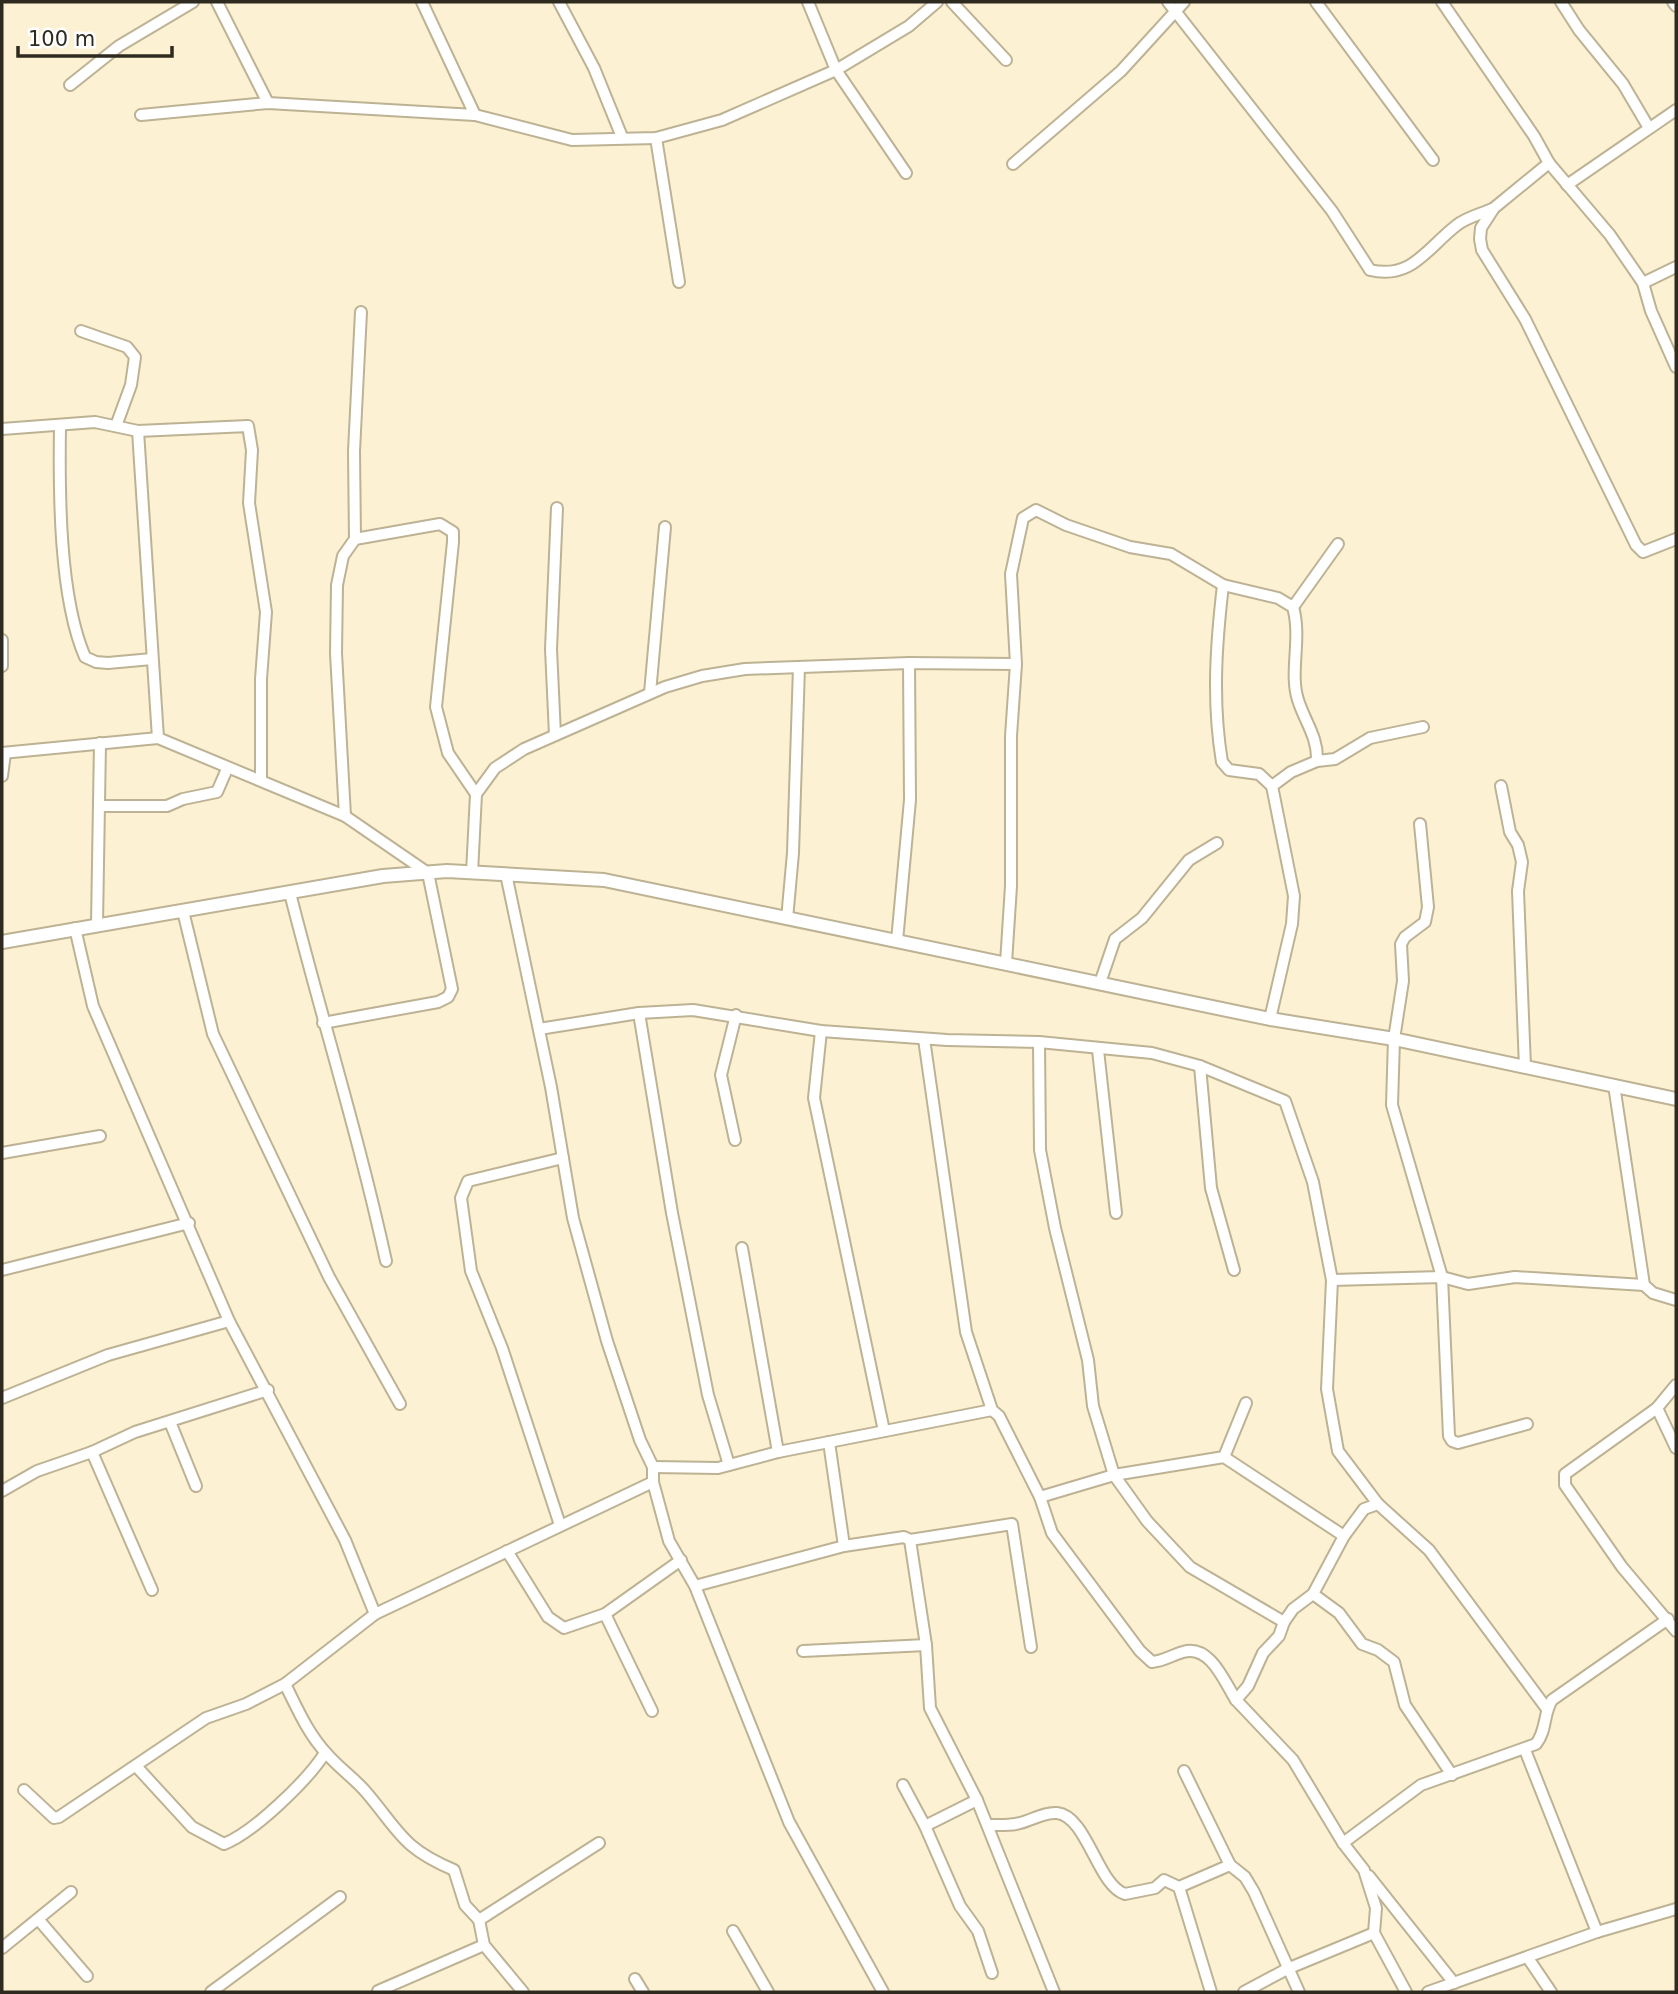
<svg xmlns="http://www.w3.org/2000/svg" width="1678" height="1994" font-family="'DejaVu Sans',sans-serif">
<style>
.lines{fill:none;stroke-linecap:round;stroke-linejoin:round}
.minor-casing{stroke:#bdb294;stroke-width:14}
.tertiary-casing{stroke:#bdb294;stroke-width:16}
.minor{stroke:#fff;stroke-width:10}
.tertiary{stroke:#fff;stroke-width:12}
</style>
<rect width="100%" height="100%" fill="#fcf1d2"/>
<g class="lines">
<defs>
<g id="minor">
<polyline points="217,2 268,103"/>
<polyline points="422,2 475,115"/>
<polyline points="559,2 594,68 622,137"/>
<polyline points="808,2 836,70 906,173"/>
<polyline points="952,2 1006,60"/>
<path d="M1168 2 1332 211 1370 270C1412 280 1427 248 1457 225 1467 217 1481 214 1492 209"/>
<polyline points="1316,2 1433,160"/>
<polyline points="1442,2 1534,136 1549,163 1610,235 1643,283 1651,311 1676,367"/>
<polyline points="1561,2 1579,30 1623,84 1649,128"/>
<polyline points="1673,2 1676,6"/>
<polyline points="70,85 119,46 193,2"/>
<polyline points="141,115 268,103 475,115 572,140 656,138 722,120 836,70 909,26 937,2"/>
<polyline points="656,138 679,282"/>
<polyline points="1549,163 1494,208 1481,228 1480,239 1482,250 1525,319 1636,545 1643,552 1676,539"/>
<polyline points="1013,164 1121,71 1184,2"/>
<polyline points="1567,185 1676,110"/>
<polyline points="1643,283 1676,267"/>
<polyline points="81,331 127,347 135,357 131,385 116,426"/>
<path d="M60 427C59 492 59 597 85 657L96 662 108 663 152 659"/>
<polyline points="2,429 95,422 138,431 248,426 252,450 249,503 266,612 261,679 261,780"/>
<polyline points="138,431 158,738"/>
<polyline points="355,539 354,451 361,312"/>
<path d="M1223 585C1216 645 1212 702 1222 762L1229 770 1259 774 1272 786"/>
<polyline points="1293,607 1338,544"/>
<polyline points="2,640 2,666"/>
<polyline points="650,693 665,527"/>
<polyline points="555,735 551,649 557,508"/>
<polyline points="2,753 158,738 345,816 428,873 452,989 448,997 438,1002 323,1023"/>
<polyline points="1317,761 1335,759 1370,738 1423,727"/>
<polyline points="2,776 5,753"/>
<polyline points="1501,786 1510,832 1518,845 1522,862 1518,891 1525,1067"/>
<polyline points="99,806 167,806 183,799 217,792 227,769"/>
<polyline points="345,816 336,653 337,585 343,556 355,539 440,524 453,532 453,542 436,707 448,753 476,794"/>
<polyline points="1420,824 1428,907 1425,922 1405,937 1401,944 1403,981 1394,1039 1392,1105 1442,1277 1449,1436 1452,1441 1458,1443 1527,1424"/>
<polyline points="472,873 476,794 495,768 524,749 665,687 702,676 745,669 909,663 1016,664"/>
<polyline points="506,874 551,1087 573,1218 607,1341 640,1440 653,1467 653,1482 669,1541 695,1586 789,1822 883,1992"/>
<path d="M290 893C321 1016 359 1137 386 1261"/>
<polyline points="183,911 213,1034 329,1277 400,1404"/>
<polyline points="787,919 793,853 799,667"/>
<polyline points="97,924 100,743"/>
<polyline points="75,928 93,1006 229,1321 345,1540 375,1614"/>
<polyline points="897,941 910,800 909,663"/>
<path d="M1006 963 1011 886V736L1016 664 1011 574 1023 518 1036 510 1066 525 1130 547 1171 554 1223 585 1278 598 1293 607C1302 639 1289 672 1298 700 1305 722 1318 737 1317 761L1291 772 1272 786 1294 896 1292 924 1270 1019"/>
<polyline points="1100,983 1115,939 1142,918 1189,860 1217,843"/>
<polyline points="639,1013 672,1213 708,1395 729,1465"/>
<polyline points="539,1029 639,1013 693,1010 821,1031 947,1040 1039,1042 1152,1053 1200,1066 1285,1101 1313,1182 1332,1280 1327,1389 1338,1451 1378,1504 1429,1550 1547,1709"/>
<polyline points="821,1031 814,1098 884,1431"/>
<path d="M924 1039 966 1332 992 1410 999 1416 1040 1497 1052 1533 1140 1651 1152 1662C1164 1661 1172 1655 1183 1652 1210 1644 1224 1681 1236 1700"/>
<polyline points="1039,1042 1040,1150 1055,1228 1088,1360 1093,1406 1114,1475 1147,1521 1190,1567 1284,1622"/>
<polyline points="1098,1050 1116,1213"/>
<polyline points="1200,1066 1211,1188 1234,1270"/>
<polyline points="1614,1085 1644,1285 1653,1293 1676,1300"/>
<polyline points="735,1140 721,1075 736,1015"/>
<polyline points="2,1153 100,1136"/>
<polyline points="742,1248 778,1452"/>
<polyline points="2,1270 189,1223"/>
<polyline points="1332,1280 1442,1277 1468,1284 1515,1277 1644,1285"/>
<polyline points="1676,1385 1657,1408 1565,1474 1565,1485 1622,1567 1676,1631"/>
<polyline points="2,1398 108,1355 229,1321"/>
<polyline points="1657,1408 1676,1448"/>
<polyline points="170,1422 196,1486"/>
<polyline points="829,1442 844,1546"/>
<polyline points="92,1452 152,1590"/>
<polyline points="1224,1457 1246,1403"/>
<polyline points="653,1467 718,1468 778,1452 992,1410"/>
<polyline points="2,1491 37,1471 92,1452 135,1432 268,1390"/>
<polyline points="1040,1497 1114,1475 1224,1457 1344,1536"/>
<polyline points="1378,1504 1364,1509 1344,1536 1313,1594 1293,1609 1284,1622 1279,1636 1263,1653 1248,1686 1236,1700 1293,1760 1343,1843 1364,1870 1376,1908 1374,1933 1406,1992"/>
<polyline points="560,1525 502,1348 471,1271 461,1198 468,1181 563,1158"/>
<polyline points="910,1540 1012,1524 1031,1647"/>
<polyline points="507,1551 548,1617 564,1628 605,1614 681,1560"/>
<polyline points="695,1586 844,1546 904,1537 910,1540 926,1645 930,1708 977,1800 1054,1992"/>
<polyline points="1313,1594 1339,1613 1362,1644 1378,1650 1394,1662 1405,1705 1452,1775"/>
<polyline points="605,1614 652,1711"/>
<polyline points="803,1651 926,1645"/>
<path d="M285 1684C297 1708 308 1734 327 1754 339 1768 354 1778 366 1792 400 1832 402 1848 454 1870L465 1905 479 1920 484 1945 523 1992"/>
<polyline points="1525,1750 1597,1932"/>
<path d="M136 1766 192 1827 224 1844C254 1832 307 1781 325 1753"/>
<polyline points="1184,1771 1230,1865 1245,1877 1254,1892 1299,1992"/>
<polyline points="903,1785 925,1826"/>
<polyline points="24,1790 54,1818 59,1817 206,1718 246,1704 285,1684 375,1614 653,1482"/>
<polyline points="977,1800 925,1826 960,1906 978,1931 992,1973"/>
<path d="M988 1825C998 1825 1010 1826 1020 1823 1032 1820 1044 1812 1057 1813 1087 1816 1098 1886 1125 1894L1155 1888 1164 1880 1179 1887 1230 1865"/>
<path d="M1343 1843 1421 1785 1536 1744C1547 1730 1543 1714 1552 1700L1668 1619"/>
<polyline points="1369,1876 1454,1983"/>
<polyline points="1179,1887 1211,1992"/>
<polyline points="38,1919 87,1976"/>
<polyline points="479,1920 599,1843"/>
<polyline points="733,1931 768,1992"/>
<polyline points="2,1948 71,1892"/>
<polyline points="1528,1958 1551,1992"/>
<polyline points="635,1979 643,1992"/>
<polyline points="378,1991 484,1945"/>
<polyline points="211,1992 340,1897"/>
<polyline points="1244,1992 1287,1969 1374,1933"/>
<polyline points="1428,1992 1597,1932 1676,1909"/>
</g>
<polyline id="tertiary" points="2,942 383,876 447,871 604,880 1270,1019 1394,1039 1676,1099"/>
</defs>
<!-- minor casing -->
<use href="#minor" class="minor-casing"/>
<!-- tertiary casing -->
<use href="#tertiary" class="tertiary-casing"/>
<!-- minor -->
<use href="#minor" class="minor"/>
<!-- tertiary -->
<use href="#tertiary" class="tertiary"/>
</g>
<!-- border -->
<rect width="1678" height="1994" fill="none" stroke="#2f2a1f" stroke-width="7"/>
<!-- scale -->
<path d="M18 46v10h154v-10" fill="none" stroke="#2f2a1f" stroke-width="3.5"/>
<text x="28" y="46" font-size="21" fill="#2f2a1f" stroke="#ffffff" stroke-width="5" paint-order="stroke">100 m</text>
</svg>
